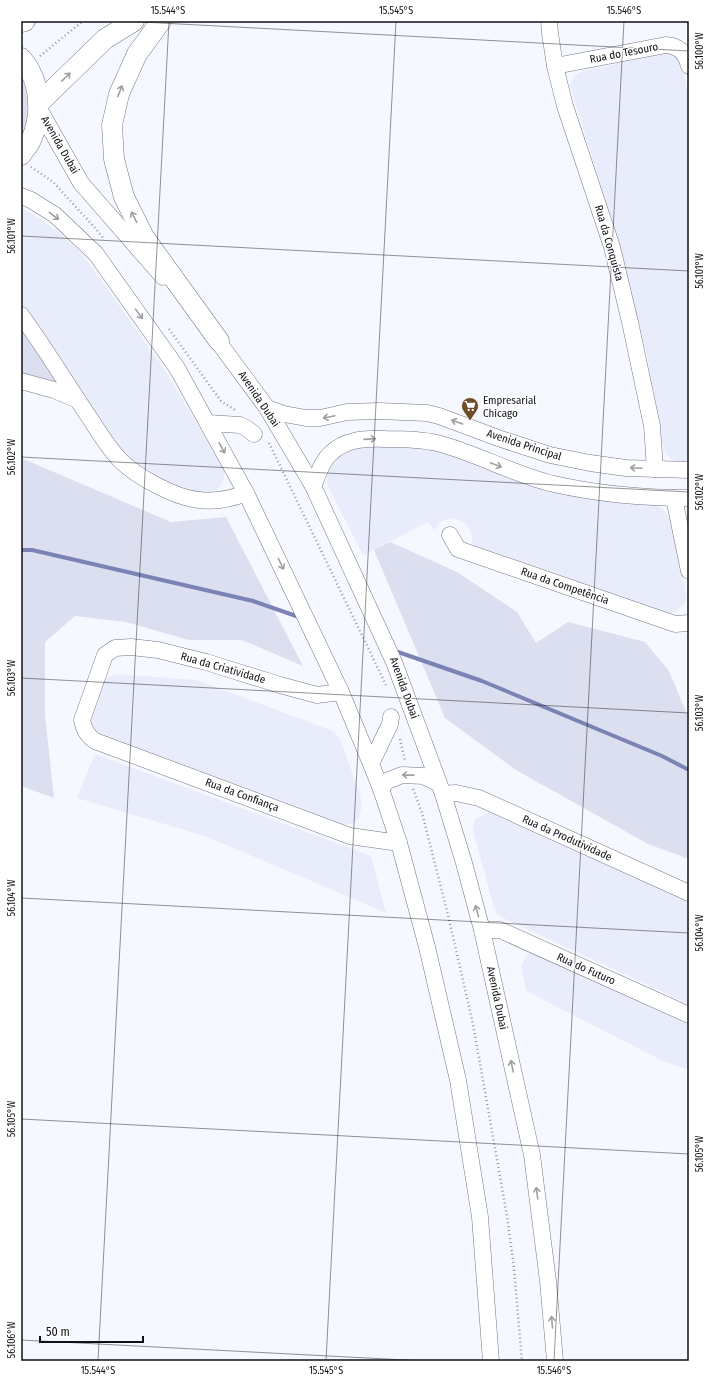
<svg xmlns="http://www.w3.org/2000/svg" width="710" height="1382" font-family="'Fira Sans Condensed',sans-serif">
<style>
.built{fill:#e9edfb}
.green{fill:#dcdff0}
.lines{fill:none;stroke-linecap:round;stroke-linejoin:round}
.stream{stroke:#7a83b4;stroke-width:4}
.minor-casing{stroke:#747786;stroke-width:17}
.major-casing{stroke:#747786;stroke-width:21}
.path{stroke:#97999f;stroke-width:2.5;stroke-dasharray:1 3;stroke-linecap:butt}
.minor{stroke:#fff;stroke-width:16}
.major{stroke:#fff;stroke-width:20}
.oneway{stroke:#9fa0a2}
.ticks{fill:none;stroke:#101117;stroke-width:1;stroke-opacity:0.45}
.labels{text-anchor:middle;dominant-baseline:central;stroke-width:3;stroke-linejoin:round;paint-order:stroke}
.street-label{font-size:11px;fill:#101117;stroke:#fff}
.poi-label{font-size:11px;fill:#101117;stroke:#fff;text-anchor:start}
.neatline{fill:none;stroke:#101117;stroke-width:1.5}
.ticks-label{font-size:10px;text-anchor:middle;fill:#101117}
</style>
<rect width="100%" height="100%" fill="#f6f8ff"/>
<!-- built -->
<g class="built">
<polygon points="663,54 669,54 678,58 682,65 689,99 689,464 676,463 670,458 663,449 647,356 621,252 570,85 574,77 582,71"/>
<polygon points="21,208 41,219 57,231 76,248 88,262 163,367 222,465 225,471 224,478 221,485 216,490 210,493 199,494 185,489 149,475 118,448 30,315 21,306"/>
<polygon points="381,445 431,449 447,454 508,478 527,484 655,505 662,508 670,518 685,589 686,596 685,602 677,611 671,613 663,612 479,552 473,545 471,534 468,527 461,521 454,518 441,521 434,530 428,522 363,555 331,492 327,483 327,476 329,469 335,460 345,452 356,447"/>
<polygon points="116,674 196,680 333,731 340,739 360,794 362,806 359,818 352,824 337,824 97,734 92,725 90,717 100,686 108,677"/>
<polygon points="95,754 371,856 386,913 205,836 77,798"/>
<polygon points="489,812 496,813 689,900 689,1004 507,920 497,914 493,905 473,830 475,819"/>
<polygon points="529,954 538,955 689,1025 689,1070 663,1061 526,991 521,966 525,958"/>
</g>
<!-- green -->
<g class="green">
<path d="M21 76C30 95 32 117 21 136Z"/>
<polygon points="21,322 64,388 21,376"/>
<polygon points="21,458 171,522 226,517 303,666 242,640 189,640 126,622 75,616 45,642 45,715 54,798 21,786"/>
<polygon points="390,542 457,572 517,612 536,643 568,622 645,642 669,671 689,719 689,859 648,844 516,770 445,718 374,550"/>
</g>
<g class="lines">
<!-- stream -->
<g class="stream">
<polyline points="21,550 32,550 253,601 299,617"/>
<polyline points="398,652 482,681 662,756 689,770"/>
</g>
<defs>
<g id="minor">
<polyline points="549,21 550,33 555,66 565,106 612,247 630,322 652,426 655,469"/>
<path d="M555 66 666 45C680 46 686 54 689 66"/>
<polyline points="38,107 81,183 163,277"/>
<polyline points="21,196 31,200 55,215 96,254 177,368 246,493 341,692 371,764 381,789 399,843 427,947 458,1080 480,1217 491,1361"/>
<path d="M21 315C45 348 66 383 89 417 99 432 108 448 121 461 137 477 176 498 199 500 215 502 231 499 246 493"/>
<polyline points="211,332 267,408 313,486 394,662 443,794 464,863 482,930 532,1155 548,1281 555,1361"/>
<polyline points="21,381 54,390 78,400"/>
<polyline points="267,408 284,414 306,418 320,418 347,412 379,411 427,413 439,416 501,439 550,455 590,463 626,468 689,470"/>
<polyline points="208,423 240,425 246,428 254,434"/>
<path d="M313 486C318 476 321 462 330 454 345 439 365 438 386 439 403 439 420 439 437 443 477 453 514 475 554 484 598 494 644 498 689 498"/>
<polyline points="674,498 689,571"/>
<polyline points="450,535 458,549 675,624 689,623"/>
<path d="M341 692 317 695 280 685 206 662 158 650 131 647 115 648 105 655 82 720C84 730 87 735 95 741L350 836 399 843"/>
<polyline points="371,764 390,724 391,717"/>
<polyline points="381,789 387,781 402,775 423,776 438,783"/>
<polyline points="443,794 456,793 479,798 689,893"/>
<polyline points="482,930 500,930 689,1015"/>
</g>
<g id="major">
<polyline points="161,21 137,54 119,94 112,125 114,159 124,197 144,237 219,341"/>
<polyline points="21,22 25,21"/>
<path d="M21 58C24 62 28 66 30 71 41 91 41 119 31 140 29 145 24 150 21 155"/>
<polyline points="38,104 105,39 134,21"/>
</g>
</defs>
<!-- minor casing -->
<use href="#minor" class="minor-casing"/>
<!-- major casing -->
<use href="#major" class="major-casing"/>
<!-- path -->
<g class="path">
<polyline points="40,56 83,21"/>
<polyline points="31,167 53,182 96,229 104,239"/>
<polyline points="169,329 221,401 235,410"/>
<polyline points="269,443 386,685"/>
<polyline points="400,739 405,761"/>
<polyline points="413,789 422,813 448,915 473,1024 507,1216 514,1268 522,1361"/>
</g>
<!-- minor -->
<use href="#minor" class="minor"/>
<!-- major -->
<use href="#major" class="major"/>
</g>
<!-- one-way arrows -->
<defs><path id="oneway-shaft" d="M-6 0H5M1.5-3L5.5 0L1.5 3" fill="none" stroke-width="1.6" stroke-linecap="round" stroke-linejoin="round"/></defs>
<g class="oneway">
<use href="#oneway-shaft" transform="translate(66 77) rotate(-44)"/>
<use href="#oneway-shaft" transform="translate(120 91) rotate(-69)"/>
<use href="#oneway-shaft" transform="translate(54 216) rotate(37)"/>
<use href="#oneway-shaft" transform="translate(134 217) rotate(-117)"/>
<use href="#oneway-shaft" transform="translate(139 314) rotate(54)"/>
<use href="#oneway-shaft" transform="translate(329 417) rotate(168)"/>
<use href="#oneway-shaft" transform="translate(457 422) rotate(-160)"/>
<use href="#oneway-shaft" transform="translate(370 439) rotate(-4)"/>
<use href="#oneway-shaft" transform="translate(222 448) rotate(61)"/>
<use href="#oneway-shaft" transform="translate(496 465) rotate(21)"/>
<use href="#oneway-shaft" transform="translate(636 468) rotate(-177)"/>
<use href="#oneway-shaft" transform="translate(281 564) rotate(64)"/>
<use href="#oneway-shaft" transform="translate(408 775) rotate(-179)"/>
<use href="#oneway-shaft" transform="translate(477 911) rotate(-105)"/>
<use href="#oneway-shaft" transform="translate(512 1066) rotate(-102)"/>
<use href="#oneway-shaft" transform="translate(537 1193) rotate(-98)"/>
<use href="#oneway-shaft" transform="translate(552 1322) rotate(-95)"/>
</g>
<!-- ticks -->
<path class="ticks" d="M123 21 689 51M21 236 689 271M21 457 689 492M21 678 689 713M21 898 689 933M21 1119 689 1154M21 1340 425 1361M98 1361 169 21M326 1361 396 21M554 1361 624 21"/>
<!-- icons -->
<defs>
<symbol id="supermarket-pin" viewBox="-11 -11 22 30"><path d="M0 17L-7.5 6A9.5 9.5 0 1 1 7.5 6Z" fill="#714d27" stroke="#fff"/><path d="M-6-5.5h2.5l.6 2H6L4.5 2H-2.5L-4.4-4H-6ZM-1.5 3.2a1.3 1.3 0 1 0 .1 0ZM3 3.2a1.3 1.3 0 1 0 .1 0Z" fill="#fff"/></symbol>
</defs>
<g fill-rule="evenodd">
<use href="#supermarket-pin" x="460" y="396" width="20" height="27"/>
</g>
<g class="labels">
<!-- street labels -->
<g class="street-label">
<text transform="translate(624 53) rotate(-11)">Rua do Tesouro</text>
<text transform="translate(60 145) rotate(60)">Avenida Dubai</text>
<text transform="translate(609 243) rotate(74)">Rua da Conquista</text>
<text transform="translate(259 399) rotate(56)">Avenida Dubai</text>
<text transform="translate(524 445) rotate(18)">Avenida Principal</text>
<text transform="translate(565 586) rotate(19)">Rua da Competência</text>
<text transform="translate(223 668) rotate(16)">Rua da Criatividade</text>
<text transform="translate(404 688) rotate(70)">Avenida Dubai</text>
<text transform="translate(242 795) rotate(20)">Rua da Confiança</text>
<text transform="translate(567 838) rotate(24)">Rua da Produtividade</text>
<text transform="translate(586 969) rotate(24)">Rua do Futuro</text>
<text transform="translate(497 998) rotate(78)">Avenida Dubai</text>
</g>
<!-- poi labels -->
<g class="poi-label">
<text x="483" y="400">Empresarial<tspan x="483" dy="13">Chicago</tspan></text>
</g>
</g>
<!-- border -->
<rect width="710" height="1382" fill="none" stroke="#ffffff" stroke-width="44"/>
<!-- scale -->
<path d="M40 1336v6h103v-6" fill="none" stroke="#101117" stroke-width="2"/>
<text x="46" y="1336" font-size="12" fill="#101117" stroke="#ffffff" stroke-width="3" paint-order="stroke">50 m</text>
<rect x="22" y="22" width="666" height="1338" class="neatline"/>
<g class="ticks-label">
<text x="168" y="14">15.544°S</text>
<text x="396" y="14">15.545°S</text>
<text x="624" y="14">15.546°S</text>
<text transform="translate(699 51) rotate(-90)" y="4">56.100°W</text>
<text transform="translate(11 236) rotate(-90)" y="4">56.101°W</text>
<text transform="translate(699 271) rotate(-90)" y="4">56.101°W</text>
<text transform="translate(11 457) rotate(-90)" y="4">56.102°W</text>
<text transform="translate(699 492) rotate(-90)" y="4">56.102°W</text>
<text transform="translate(11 678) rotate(-90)" y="4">56.103°W</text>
<text transform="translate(699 713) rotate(-90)" y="4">56.103°W</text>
<text transform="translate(11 898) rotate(-90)" y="4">56.104°W</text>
<text transform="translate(699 933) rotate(-90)" y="4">56.104°W</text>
<text transform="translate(11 1119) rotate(-90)" y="4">56.105°W</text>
<text transform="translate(699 1154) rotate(-90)" y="4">56.105°W</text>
<text transform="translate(11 1340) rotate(-90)" y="4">56.106°W</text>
<text x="98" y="1374">15.544°S</text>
<text x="326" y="1374">15.545°S</text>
<text x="554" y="1374">15.546°S</text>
</g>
</svg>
